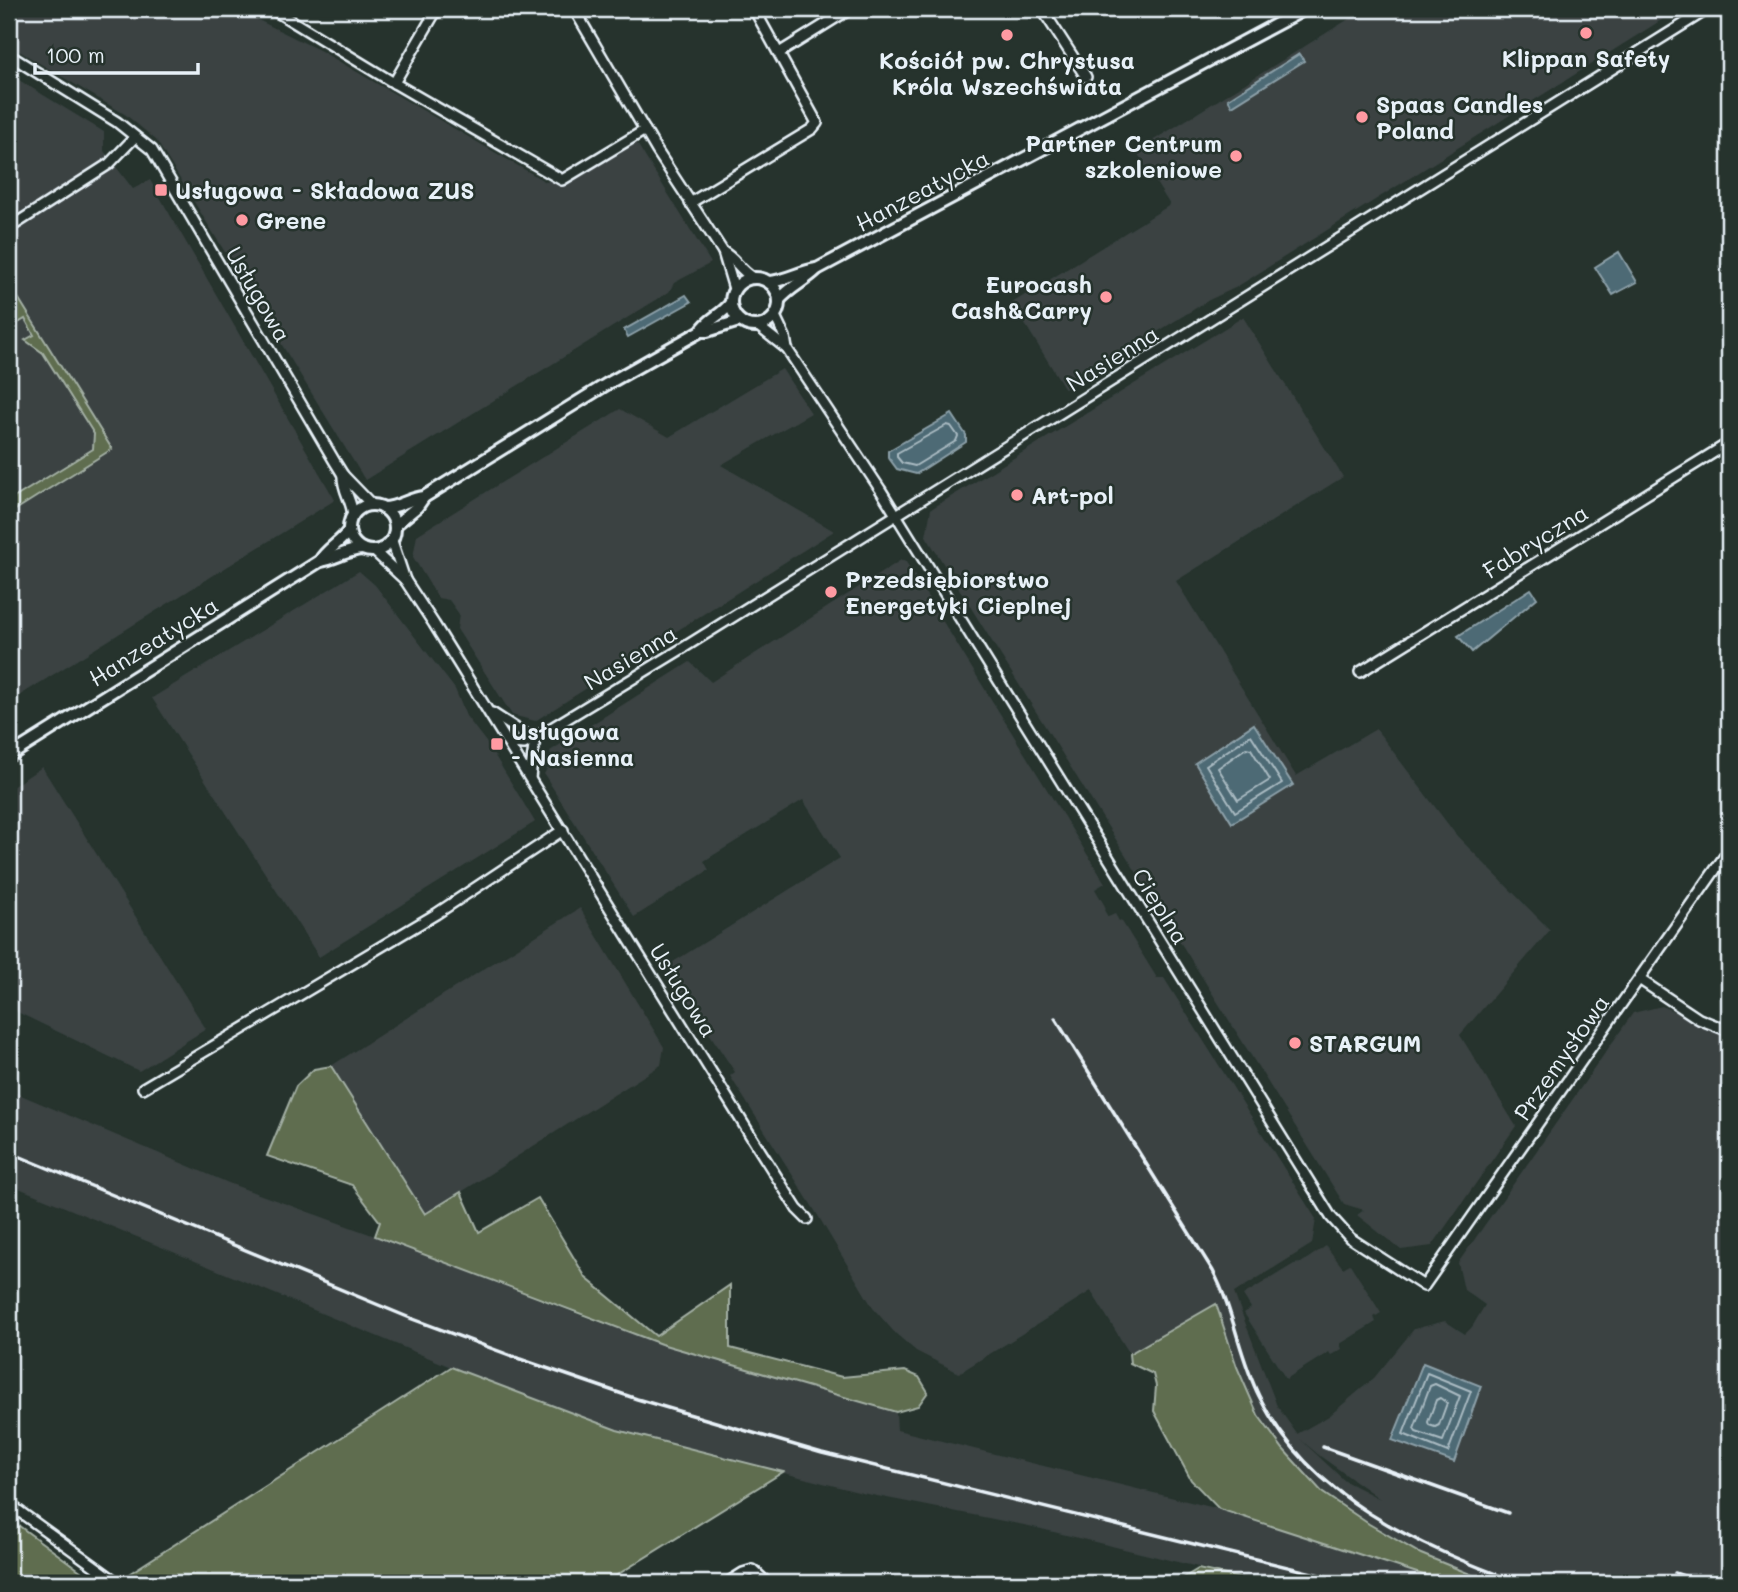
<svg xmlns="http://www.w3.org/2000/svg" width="1738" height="1592" font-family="Mali,sans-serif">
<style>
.built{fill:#3a4242;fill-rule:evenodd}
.green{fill:#5e6d4f;stroke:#a3afa4;stroke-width:2}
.water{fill:#4e6a74;stroke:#8ca0a9;stroke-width:2}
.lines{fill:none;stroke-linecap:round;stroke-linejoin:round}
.shore{stroke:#aabbc3;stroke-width:2}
.minor-casing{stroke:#e8f1f8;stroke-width:14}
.tertiary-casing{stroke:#e8f1f8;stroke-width:16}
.minor{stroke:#26332d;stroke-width:9}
.tertiary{stroke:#26332d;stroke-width:10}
.rail{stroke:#e8f1f8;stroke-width:3.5}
.poi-dot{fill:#ff9aa2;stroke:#26332d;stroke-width:2.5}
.labels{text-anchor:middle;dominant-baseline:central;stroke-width:5;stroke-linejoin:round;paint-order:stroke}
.poi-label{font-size:23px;font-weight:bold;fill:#e8f1f8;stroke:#26332d;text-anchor:start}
.street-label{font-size:23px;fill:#e8f1f8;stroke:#26332d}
</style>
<rect width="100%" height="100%" fill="#26332d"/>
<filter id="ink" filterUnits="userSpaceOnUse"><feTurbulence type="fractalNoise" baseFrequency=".0143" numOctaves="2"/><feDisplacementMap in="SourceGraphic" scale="14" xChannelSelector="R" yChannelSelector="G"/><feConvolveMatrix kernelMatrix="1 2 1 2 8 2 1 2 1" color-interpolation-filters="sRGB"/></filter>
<g filter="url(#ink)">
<!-- built -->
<g class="built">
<polygon points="9,9 236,9 321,51 546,182 636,142 711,263 674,283 669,292 365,480 156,140 126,115 9,45"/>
<polygon points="1365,9 1679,9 1235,288 1209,300 1065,389 1012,303 1170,205 1136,151"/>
<polygon points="9,74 104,132 104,151 133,189 150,180 335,500 9,702"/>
<polygon points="1243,317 1343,477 1176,581 1296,776 1376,729 1457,836 1550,930 1460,1035 1516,1126 1432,1246 1401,1250 1357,1215 1364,1210 1344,1204 926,536 931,509"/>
<polygon points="782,369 811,413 721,465 834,531 535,721 512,715 457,629 459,614 449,600 438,598 413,557 417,535 620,409 669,437"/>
<path d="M901 560 906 562 1105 883 1095 889 1106 908 1104 910 1108 917 1115 914 1119 921 1121 920 1157 978H1164L1316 1219 1312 1244 1234 1293 1277 1406 1297 1434 1329 1416 1374 1378 1414 1329 1445 1321 1465 1334 1472 1327 1485 1305 1464 1290 1458 1263 1633 1013 1662 1006 1729 1036V1583H1492L1421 1554 1369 1524 1323 1493 1283 1449 1258 1415 1237 1367 1131 1356 1091 1291 959 1373 916 1351 895 1333 873 1308 817 1214 730 1076 735 1072 665 967 840 858 803 800 704 861 709 870 634 917 544 774 552 760 550 751 690 662 711 682ZM1300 1439 1320 1456 1380 1499 1345 1481Z"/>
<polygon points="359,571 375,585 455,689 466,716 489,746 535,822 319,957 152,698"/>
<polygon points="42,767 206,1029 139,1071 9,1008 9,789"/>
<polygon points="580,908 664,1047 661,1065 425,1215 331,1066"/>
<polygon points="9,1090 231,1184 375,1236 593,1320 662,1344 896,1412 897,1430 1219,1509 1448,1583 1264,1583 1029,1526 862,1493 617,1430 451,1367 9,1184"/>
<polygon points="1326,1246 1343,1268 1350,1264 1381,1313 1374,1317 1376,1322 1340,1344 1342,1349 1331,1355 1329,1352 1286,1379 1244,1313 1251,1308 1243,1295 1294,1264 1301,1263"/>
</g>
<!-- green -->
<g class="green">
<polygon points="9,283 112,449 9,514 9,501 93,449 94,434 43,353 25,340 34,335 25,319 15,325 9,315"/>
<polygon points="331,1066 425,1214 461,1192 479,1232 538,1198 586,1278 656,1336 730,1285 730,1348 842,1377 905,1371 919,1377 928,1392 918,1406 896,1412 661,1344 375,1236 380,1222 352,1185 267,1156 296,1086 314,1069"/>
<polygon points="1216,1304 1237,1367 1258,1415 1283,1449 1323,1493 1369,1524 1421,1554 1492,1583 1448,1583 1219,1509 1191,1480 1154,1411 1156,1386 1153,1374 1130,1363 1129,1354"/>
<polygon points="451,1367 617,1430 783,1472 604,1583 132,1583 124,1577"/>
<polygon points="11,1520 97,1583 9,1583 9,1522"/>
<polygon points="1198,1569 1264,1583 1175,1583"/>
</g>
<!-- water -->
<g class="water">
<polygon points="1299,54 1304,61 1232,106 1228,99"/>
<polygon points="1619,252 1637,282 1613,295 1595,267"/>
<polygon points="686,295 691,302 628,337 624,330"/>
<polygon points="952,414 966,435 966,442 916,474 897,469 888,457 888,451"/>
<polygon points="1531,589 1537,598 1472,652 1458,636"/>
<polygon points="1254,724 1293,785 1232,823 1195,763"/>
<polygon points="1423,1363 1481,1386 1454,1462 1392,1440"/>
</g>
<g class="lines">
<!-- shore -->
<g class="shore">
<polygon points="947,425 951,426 958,436 956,441 915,466 902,463 897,457 897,453"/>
<polygon points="1251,735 1282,783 1235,812 1206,765"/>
<polygon points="1246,748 1251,749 1270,780 1238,800 1218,768"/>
<polygon points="1427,1373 1471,1391 1448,1452 1403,1434"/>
<polygon points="1435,1384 1460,1396 1443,1441 1416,1432 1414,1429 1430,1386"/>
<polygon points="1440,1398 1447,1403 1439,1425 1435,1427 1429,1425 1428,1422 1436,1400"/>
</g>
<defs>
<g id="minor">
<polyline points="272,9 394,83 562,180 645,130"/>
<polyline points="574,9 657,151 723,252 734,289"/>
<polyline points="1042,9 1086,77"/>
<polyline points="779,53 850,9"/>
<polyline points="9,55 117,122 152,150 335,462 343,475 372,505"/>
<polyline points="394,83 437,9"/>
<polyline points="690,203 812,129 817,123 754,9"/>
<polyline points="9,228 109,164 135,137"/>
<path d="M723 252C735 258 740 271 753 278"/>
<polyline points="775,316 785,337 787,349 880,489 1331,1217 1350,1238 1424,1286 1729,850"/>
<polyline points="758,326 787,349"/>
<path d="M343 475C342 490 352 500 353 516"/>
<polyline points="392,541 405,580"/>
<polyline points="374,551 405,580 434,624 754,1141 797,1209 807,1219"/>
<polyline points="1360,672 1729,443"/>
<polyline points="492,713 523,733 535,738"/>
<polyline points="508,743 524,744 535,738 683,648 1708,9"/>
<polyline points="530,778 535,738"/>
<polyline points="1639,979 1699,1019 1729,1031"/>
<polyline points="143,1088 436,914 563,830"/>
<polyline points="9,1504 118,1583"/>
<polyline points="727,1583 743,1573 753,1570 767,1583"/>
</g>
<g id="tertiary">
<circle cx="755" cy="302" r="24"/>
<path d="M769 282C786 281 800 271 817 269"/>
<path d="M779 300C790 287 805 281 817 269L1305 9"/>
<polyline points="701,331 707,331 739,321"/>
<circle cx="372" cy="528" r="23"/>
<path d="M383 508C399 508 409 498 424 497"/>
<path d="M395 525 417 507 424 497 607 384 701 331C708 319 722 315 730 304"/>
<path d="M320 561C335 559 346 550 362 549"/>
<path d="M9 756 320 561C327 548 341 543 349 530"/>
</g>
</defs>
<!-- minor casing -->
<use href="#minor" class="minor-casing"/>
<!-- tertiary casing -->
<use href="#tertiary" class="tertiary-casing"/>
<!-- minor -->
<use href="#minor" class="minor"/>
<!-- tertiary -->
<use href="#tertiary" class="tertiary"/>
<!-- rail -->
<g class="rail">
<path d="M1055 1018 1213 1271C1234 1311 1239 1356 1259 1396 1309 1498 1419 1546 1520 1583"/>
<polyline points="9,1152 410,1318 520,1359 637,1399 822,1453 1353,1583"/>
<polyline points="1323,1447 1508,1513"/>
<polyline points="1675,1573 1704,1583"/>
</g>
</g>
</g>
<!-- markers -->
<g class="poi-dot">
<circle cx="1586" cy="33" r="7"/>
<circle cx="1007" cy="35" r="7"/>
<circle cx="1362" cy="117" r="7"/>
<circle cx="1236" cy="156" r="7"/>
<rect x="154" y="183" width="14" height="14" rx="3.5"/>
<circle cx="242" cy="220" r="7"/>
<circle cx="1106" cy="297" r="7"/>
<circle cx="1017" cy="495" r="7"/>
<circle cx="831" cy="592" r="7"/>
<rect x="490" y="737" width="14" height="14" rx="3.5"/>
<circle cx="1295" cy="1043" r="7"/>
</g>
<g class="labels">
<!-- poi labels -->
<g class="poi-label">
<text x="1586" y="58" text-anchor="middle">Klippan Safety</text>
<text x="1007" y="60" text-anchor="middle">Kościół pw. Chrystusa<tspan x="1007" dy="26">Króla Wszechświata</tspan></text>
<text x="1376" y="104">Spaas Candles<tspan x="1376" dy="26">Poland</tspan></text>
<text x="1222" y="143" text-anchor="end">Partner Centrum<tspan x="1222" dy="26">szkoleniowe</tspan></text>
<text x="175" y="190">Usługowa - Składowa ZUS</text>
<text x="256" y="220">Grene</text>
<text x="1092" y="284" text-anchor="end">Eurocash<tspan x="1092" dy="26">Cash&amp;Carry</tspan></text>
<text x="1031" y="495">Art-pol</text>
<text x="845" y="579">Przedsiębiorstwo<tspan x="845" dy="26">Energetyki Cieplnej</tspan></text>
<text x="511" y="731">Usługowa<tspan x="511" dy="26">- Nasienna</tspan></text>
<text x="1309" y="1043">STARGUM</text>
</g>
<!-- street labels -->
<g class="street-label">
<text transform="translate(922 190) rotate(-28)">Hanzeatycka</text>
<text transform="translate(259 294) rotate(60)">Usługowa</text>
<text transform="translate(1112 358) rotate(-32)">Nasienna</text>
<text transform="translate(1535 541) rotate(-32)">Fabryczna</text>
<text transform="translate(153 641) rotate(-32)">Hanzeatycka</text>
<text transform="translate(630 657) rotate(-31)">Nasienna</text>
<text transform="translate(1161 906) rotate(58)">Cieplna</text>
<text transform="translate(684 990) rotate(58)">Usługowa</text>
<text transform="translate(1561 1057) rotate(-55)">Przemysłowa</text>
</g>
</g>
<!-- margin -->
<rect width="1738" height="1592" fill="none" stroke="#26332d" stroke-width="35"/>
<rect x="18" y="18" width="1703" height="1557" fill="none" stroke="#e8f1f8" stroke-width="2.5" filter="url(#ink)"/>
<!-- scale -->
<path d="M35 63v10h163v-10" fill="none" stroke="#e8f1f8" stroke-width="3.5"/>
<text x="46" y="63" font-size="21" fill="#e8f1f8" stroke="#26332d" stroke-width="5" paint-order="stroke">100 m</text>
</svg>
